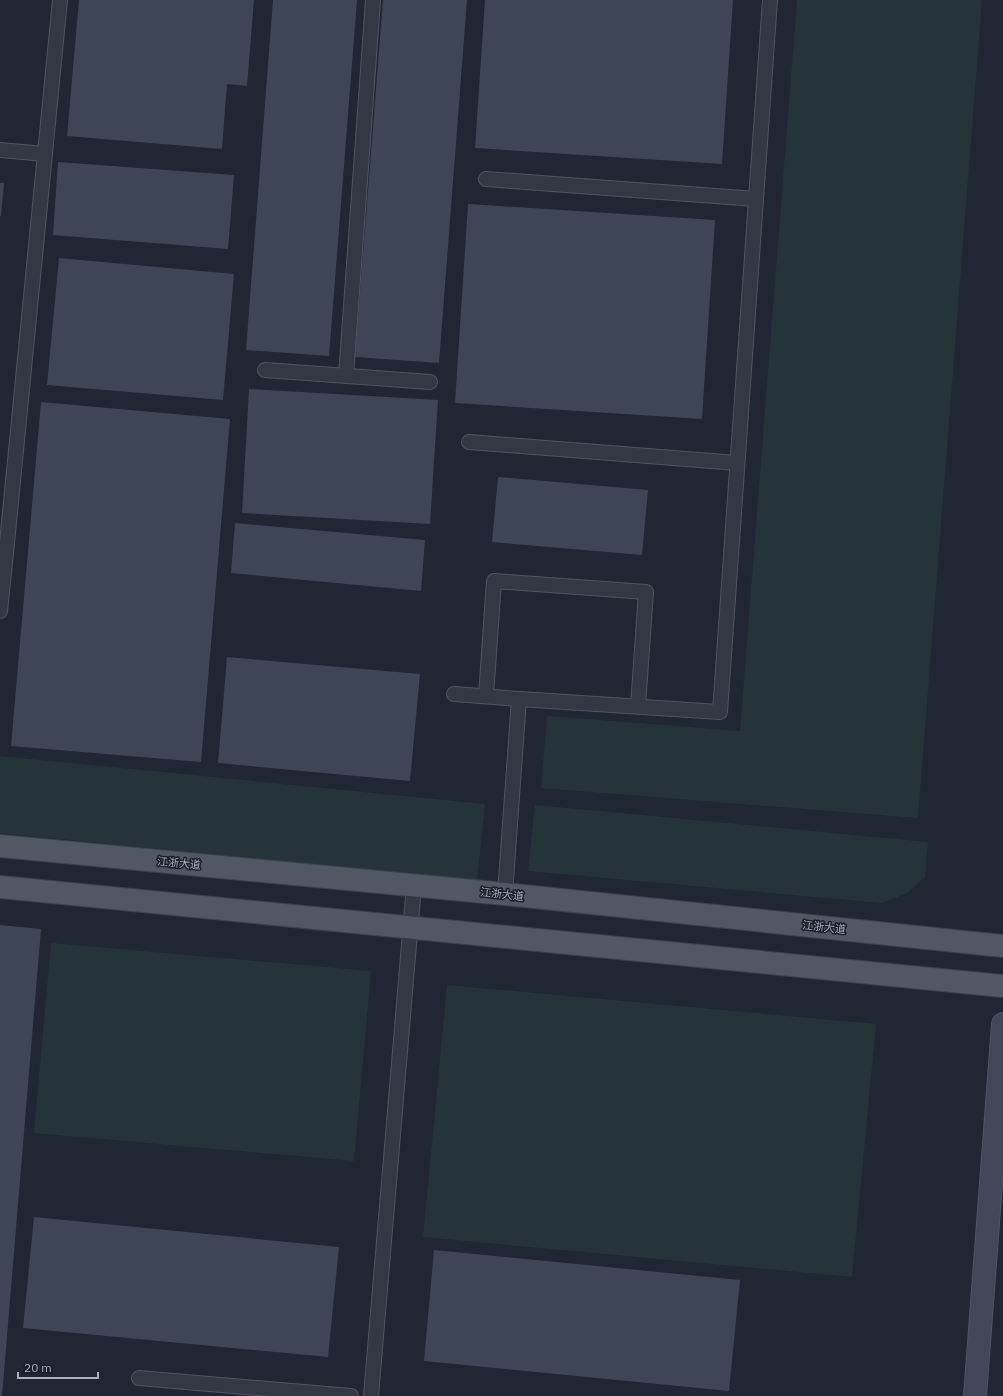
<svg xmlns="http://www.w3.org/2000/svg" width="1003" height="1396" font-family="'IBM Plex Sans','Noto Sans SC',sans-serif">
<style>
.green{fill:#253438}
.building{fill:#3e4557}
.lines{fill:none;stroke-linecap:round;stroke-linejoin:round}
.service-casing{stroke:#505563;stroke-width:16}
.secondary-casing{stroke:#505563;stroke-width:24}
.primary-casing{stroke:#3c414f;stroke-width:24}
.service{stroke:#333845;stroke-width:14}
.secondary{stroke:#414758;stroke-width:22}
.primary{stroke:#515765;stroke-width:22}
.labels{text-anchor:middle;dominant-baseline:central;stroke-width:3;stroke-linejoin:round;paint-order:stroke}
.street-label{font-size:11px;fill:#adb2c2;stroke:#191d29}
</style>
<rect width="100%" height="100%" fill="#202634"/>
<!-- green -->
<g class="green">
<polygon points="797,0 982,0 918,818 541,788 547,716 740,731"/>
<polygon points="0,756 485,804 477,881 0,833"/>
<polygon points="535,805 928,842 925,877 907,893 882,903 528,871"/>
<polygon points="51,943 371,971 354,1161 34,1133"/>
<polygon points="447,985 876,1024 852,1277 423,1237"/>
</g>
<!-- building -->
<g class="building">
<polygon points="79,0 254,0 247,86 227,84 222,149 67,136"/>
<polygon points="273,0 357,0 329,356 246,350"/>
<polygon points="383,0 467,0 439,363 355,357"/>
<polygon points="485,0 733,0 722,164 475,148"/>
<polygon points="58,162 234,175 228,249 53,235"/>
<polygon points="0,183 4,183 1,216 0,216"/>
<polygon points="468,204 715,220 702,419 455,403"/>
<polygon points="59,258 234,274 223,400 47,385"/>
<polygon points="249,389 438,400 430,524 242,513"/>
<polygon points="41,402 230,419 201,762 11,746"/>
<polygon points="498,477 648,490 642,555 492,542"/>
<polygon points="235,523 425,540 421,591 231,573"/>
<polygon points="227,657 420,674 410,781 218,763"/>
<polygon points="0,925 41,929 2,1396 0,1396"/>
<polygon points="34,1217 339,1247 328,1357 23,1328"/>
<polygon points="434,1250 740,1280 729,1391 424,1361"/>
</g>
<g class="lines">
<defs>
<g id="service">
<polyline points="0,150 45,154"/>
<polyline points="486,179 756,199"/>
<polyline points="265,370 430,382"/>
<polyline points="346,376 373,0"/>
<polyline points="469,442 737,463"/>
<polyline points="0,553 6,553 0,611"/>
<polyline points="6,553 60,0"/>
<polyline points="454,694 519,699 505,894"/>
<polyline points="486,696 494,581 646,592 638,706"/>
<polyline points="519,699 720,712 770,0"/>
<polyline points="139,1378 351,1396"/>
<polyline points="371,1396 414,885"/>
</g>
<polyline id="secondary" points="975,1396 1003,1024"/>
<g id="primary">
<polyline points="0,846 505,894 1003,946"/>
<polyline points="0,887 1003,986"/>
</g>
</defs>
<!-- service casing -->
<use href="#service" class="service-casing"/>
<!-- secondary casing -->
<use href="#secondary" class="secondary-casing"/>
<!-- primary casing -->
<use href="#primary" class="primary-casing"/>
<!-- service -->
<use href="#service" class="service"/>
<!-- secondary -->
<use href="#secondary" class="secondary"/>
<!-- primary -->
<use href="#primary" class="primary"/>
</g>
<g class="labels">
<!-- street labels -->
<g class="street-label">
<text transform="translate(179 863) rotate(5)">江浙大道</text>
<text transform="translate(502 894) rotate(6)">江浙大道</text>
<text transform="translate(824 927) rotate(6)">江浙大道</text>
</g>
</g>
<!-- scale -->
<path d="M18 1372v6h80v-6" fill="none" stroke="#adb2c2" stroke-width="2"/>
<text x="24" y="1372" font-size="12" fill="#adb2c2" stroke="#191d29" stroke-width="3" paint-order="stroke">20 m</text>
</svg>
